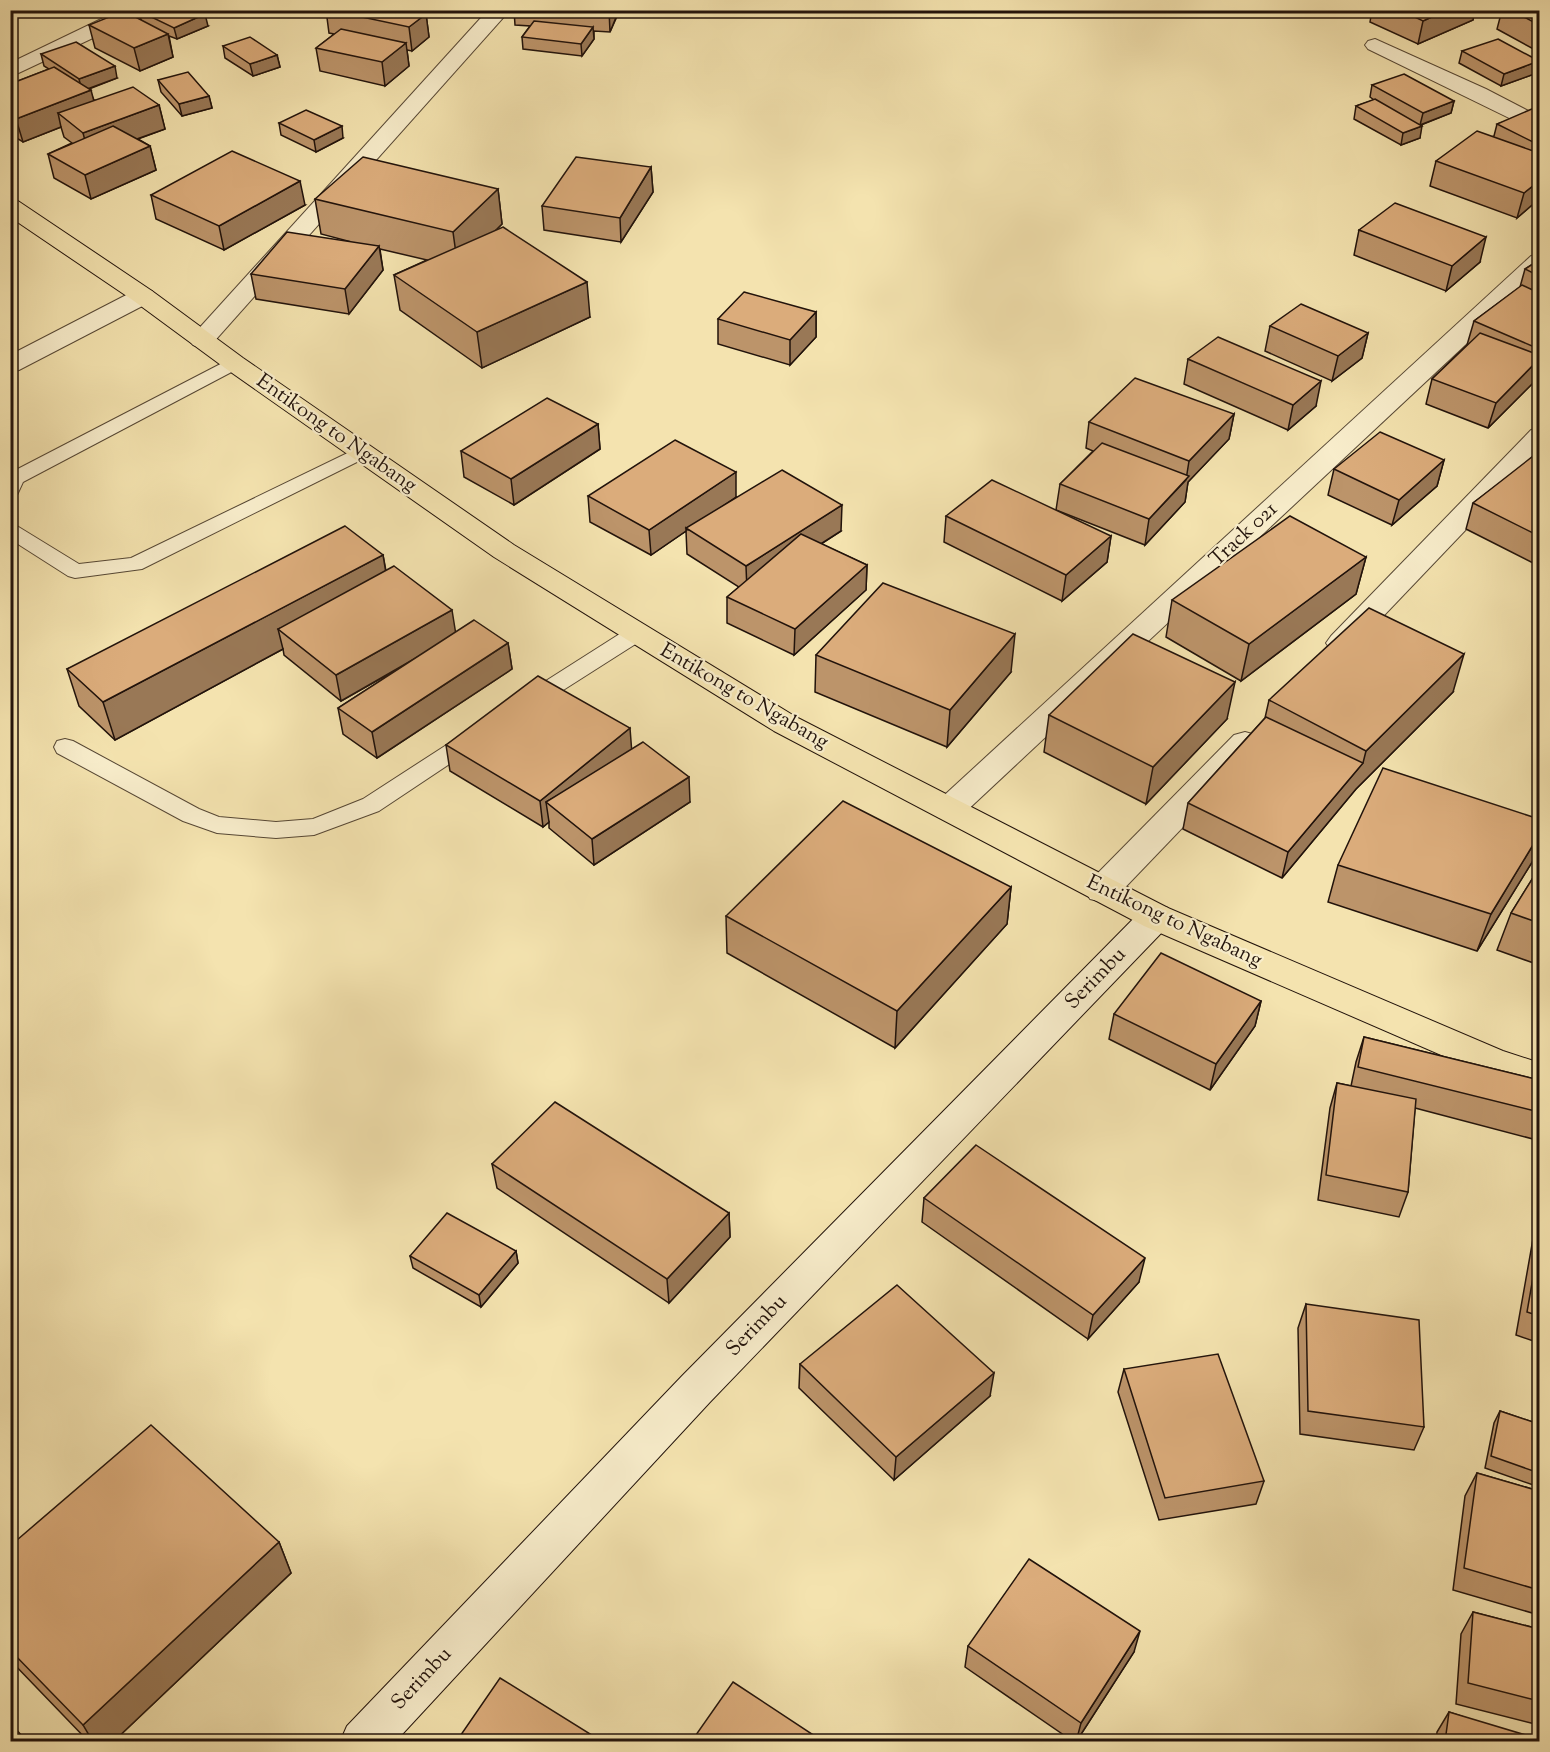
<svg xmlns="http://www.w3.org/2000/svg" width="1550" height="1752" font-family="'Sorts Mill Goudy',serif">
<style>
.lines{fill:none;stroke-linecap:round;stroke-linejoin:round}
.lane-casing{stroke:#564734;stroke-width:2}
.street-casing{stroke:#564734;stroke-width:2}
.secondary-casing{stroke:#22130b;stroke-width:2}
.highway-casing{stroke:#22130b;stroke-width:2}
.lane{fill:#f8edcb;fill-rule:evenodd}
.street{fill:#f8edcb;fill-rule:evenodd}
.secondary{fill:#f8edcb;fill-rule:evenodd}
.highway{fill:#f4e3af;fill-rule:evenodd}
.wall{fill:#bc946a;stroke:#22130b;stroke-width:1.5}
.shaded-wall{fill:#997856;stroke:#22130b;stroke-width:1.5}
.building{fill:#dbac7b;stroke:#22130b;stroke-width:1.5}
.labels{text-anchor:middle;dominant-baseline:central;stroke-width:4.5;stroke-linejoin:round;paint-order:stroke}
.street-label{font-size:21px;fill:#22130b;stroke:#f8edcb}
</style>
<rect width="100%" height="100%" fill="#f4e3af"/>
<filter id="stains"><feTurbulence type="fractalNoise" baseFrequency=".00333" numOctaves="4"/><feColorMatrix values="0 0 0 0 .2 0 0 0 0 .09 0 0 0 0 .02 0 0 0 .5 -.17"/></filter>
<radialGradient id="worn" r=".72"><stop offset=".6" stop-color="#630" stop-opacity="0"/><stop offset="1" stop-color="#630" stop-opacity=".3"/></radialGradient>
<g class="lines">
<defs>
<g id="lane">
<polygon points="234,357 241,359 243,363 241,367 23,482 17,495 10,497 10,473"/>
<polygon points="362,446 369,448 372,452 369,456 142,569 75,578 68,576 10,539 10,524 17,526 79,564 131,558"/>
<polygon points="637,626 645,628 648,633 645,638 535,708 527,710 519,708 516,703 519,698 629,628"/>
<polygon points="473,730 481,733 484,738 481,743 379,811 314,835 276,838 217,833 183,821 57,753 54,747 57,741 65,739 73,741 199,809 219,817 276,822 313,819 363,799 465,733"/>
</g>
<g id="street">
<polygon points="120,10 147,10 144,14 10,77 10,63"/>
<polygon points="488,10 510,10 211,345 202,348 193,345 189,340 193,335"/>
<polygon points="1375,39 1486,89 1540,117 1540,133 1368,49 1365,45 1368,41"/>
<polygon points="1540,254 1540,275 960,817 949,820 938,817 933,809 938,801 1531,256"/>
<polygon points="143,289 152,291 155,296 152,301 19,370 10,373 10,355 134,291"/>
<polygon points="1540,428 1540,452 1351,650 1341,653 1331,650 1326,643 1331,636 1531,430"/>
<polygon points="1245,732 1256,735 1261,743 1256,751 1114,899 1102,902 1090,899 1085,890 1090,881 1234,735"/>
</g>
<polygon id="secondary" points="1156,904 1168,908 1173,917 1168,926 710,1402 395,1742 340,1742 347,1726 682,1376 1144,908"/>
<polygon id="highway" points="10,199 18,201 152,291 243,358 514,545 796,717 1168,908 1503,1051 1540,1063 1540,1091 1478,1071 1144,926 774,731 494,557 225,368 134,301 10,217"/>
</defs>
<!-- lane casing -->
<use href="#lane" class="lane-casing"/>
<!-- street casing -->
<use href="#street" class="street-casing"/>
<!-- secondary casing -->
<use href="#secondary" class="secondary-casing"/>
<!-- highway casing -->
<use href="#highway" class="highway-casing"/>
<!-- lane -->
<use href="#lane" class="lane"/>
<!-- street -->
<use href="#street" class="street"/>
<!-- secondary -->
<use href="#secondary" class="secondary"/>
<!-- highway -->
<use href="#highway" class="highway"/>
</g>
<!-- wall -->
<g class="wall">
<polygon points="326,10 412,10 426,14 429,37 412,51 407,50 409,66 385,86 320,71 316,48 334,34 329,33"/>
<polygon points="514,10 619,10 619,12 610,32 594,31 594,39 582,56 523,49 522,37 530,26 515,25"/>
<polygon points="1372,10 1475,10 1473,20 1418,44 1370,22"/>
<polygon points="1502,10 1539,10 1539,52 1497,29"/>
<polygon points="139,11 208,26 177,39 169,36 173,57 140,71 95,48 89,25 141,20"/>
<polygon points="223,46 277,55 280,67 253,76 225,58"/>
<polygon points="1462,51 1537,73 1501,86 1459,63"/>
<polygon points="41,54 117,78 89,89 94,100 159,105 165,129 138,139 150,146 156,170 91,199 54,178 48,154 72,143 64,137 61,127 23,142 10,134 10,84 49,69 44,66"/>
<polygon points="158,80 209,96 212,108 182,116 161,92"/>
<polygon points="1372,85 1454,101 1451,113 1421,125 1420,138 1401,145 1354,119 1356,106 1374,100 1370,97"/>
<polygon points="1539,110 1539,199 1517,218 1430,186 1436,161 1494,136 1497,124"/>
<polygon points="279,123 343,138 316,152 281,135"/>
<polygon points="651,167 653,192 621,242 544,230 542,206"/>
<polygon points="498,189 502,224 495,231 590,317 482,368 400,310 394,275 427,260 380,249 383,270 349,314 256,299 251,274 348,241 321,234 315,199"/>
<polygon points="151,195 305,205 224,250 156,219"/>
<polygon points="1359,230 1480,262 1446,291 1354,255"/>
<polygon points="1539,260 1539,378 1536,376 1535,381 1488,428 1426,404 1432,379 1467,345 1474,321 1520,287 1525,269"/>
<polygon points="816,312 816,337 790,365 718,344 718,319"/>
<polygon points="1270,326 1368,333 1362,358 1332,381 1265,351"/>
<polygon points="1188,359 1316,406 1288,430 1184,384"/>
<polygon points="1234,414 1229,439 1188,482 1185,502 1145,545 1056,510 1060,484 1093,451 1086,448 1089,422"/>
<polygon points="598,424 600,449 514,505 464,477 461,451"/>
<polygon points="1539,452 1539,566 1466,529 1473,503 1539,454"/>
<polygon points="1444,460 1437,486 1392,525 1328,495 1334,469"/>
<polygon points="588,496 736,497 728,503 841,531 821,544 867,565 866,590 794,655 727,623 727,597 739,587 687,554 686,531 651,555 590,522"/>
<polygon points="946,516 1111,536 1107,562 1062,601 944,542"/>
<polygon points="383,555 386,571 456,632 508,643 512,669 377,758 343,734 338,708 410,662 341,701 284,655 283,649 115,740 79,706 67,669"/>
<polygon points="1366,557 1356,594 1241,681 1166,637 1172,600"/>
<polygon points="816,655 1011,672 947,747 815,692"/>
<polygon points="1453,692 1356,789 1282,878 1183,829 1188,803 1265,718 1269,700"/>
<polygon points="1049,715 1227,719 1146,804 1044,752"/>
<polygon points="446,745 632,749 690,802 594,865 549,828 549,822 543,827 450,771"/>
<polygon points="1534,859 1477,951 1328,902 1338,865"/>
<polygon points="1539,868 1539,965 1497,950 1511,913"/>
<polygon points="1011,887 1007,924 895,1048 727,953 726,916"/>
<polygon points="1261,1001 1255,1026 1210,1090 1109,1039 1114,1014"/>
<polygon points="1364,1037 1539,1080 1539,1124 1533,1139 1415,1108 1408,1192 1399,1217 1318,1200 1330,1108 1337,1083 1351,1086 1356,1062"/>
<polygon points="492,1164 729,1213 730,1237 669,1303 497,1188"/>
<polygon points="924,1198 1139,1282 1088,1339 922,1222"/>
<polygon points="1539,1205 1539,1343 1516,1335"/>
<polygon points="516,1251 518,1263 481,1307 413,1268 410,1256"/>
<polygon points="1306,1304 1424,1427 1414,1450 1300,1434 1298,1328"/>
<polygon points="800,1364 990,1396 894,1480 799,1388"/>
<polygon points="1124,1369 1264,1481 1256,1504 1159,1520 1118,1392"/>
<polygon points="1500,1411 1539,1424 1539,1487 1485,1468 1494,1423"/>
<polygon points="1477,1473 1539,1491 1539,1615 1453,1590 1465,1496"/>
<polygon points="279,1542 291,1573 113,1742 89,1742 10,1660 10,1546"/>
<polygon points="1473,1612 1539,1629 1539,1725 1456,1704 1461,1634"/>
<polygon points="968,1646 1134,1652 1076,1742 1074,1742 965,1667"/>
<polygon points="1449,1712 1539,1742 1436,1742 1437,1732"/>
</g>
<!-- shaded-wall -->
<g class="shaded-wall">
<polygon points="609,10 619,10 610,32"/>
<polygon points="1447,10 1475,10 1473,20 1418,44 1423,21"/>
<polygon points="205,14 208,26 177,39 174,28"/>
<polygon points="426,14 429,37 412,51 409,27"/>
<polygon points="593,27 594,39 582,56 581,44"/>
<polygon points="168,34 173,57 140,71 134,48"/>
<polygon points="406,43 409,66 385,86 382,62"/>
<polygon points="277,55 280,67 253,76 250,64"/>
<polygon points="1539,61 1537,73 1501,86 1504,74"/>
<polygon points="115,66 117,78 82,91 79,79"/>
<polygon points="91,90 97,113 58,113 61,127 23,142 16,119"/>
<polygon points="209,96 212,108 182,116 179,104"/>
<polygon points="1454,101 1451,113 1420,125 1423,113"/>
<polygon points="159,105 165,129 89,156 83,133"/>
<polygon points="342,126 343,138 316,152 314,140"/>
<polygon points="1422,126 1420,138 1401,145 1403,133"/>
<polygon points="150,146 156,170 91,199 85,175"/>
<polygon points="651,167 653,192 621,242 620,218"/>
<polygon points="300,181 305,205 224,250 219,226"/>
<polygon points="1539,181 1539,199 1517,218 1524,193"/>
<polygon points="498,189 502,224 458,268 453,232"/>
<polygon points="1486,237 1480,262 1446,291 1452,266"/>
<polygon points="379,246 383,270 349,314 345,289"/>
<polygon points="587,282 590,317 482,368 477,332"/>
<polygon points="816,312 816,337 790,365 790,340"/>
<polygon points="1368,333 1362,358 1332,381 1338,356"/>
<polygon points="1539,359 1539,365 1535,381 1488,428 1496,403"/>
<polygon points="1321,381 1316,406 1288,430 1293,405"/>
<polygon points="1234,414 1229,439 1188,482 1185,502 1145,545 1149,519 1186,480 1189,461"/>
<polygon points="598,424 600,449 514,505 511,479"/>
<polygon points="1444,460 1437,486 1392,525 1399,500"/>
<polygon points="736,472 736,497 688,530 686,528 686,531 651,555 649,530"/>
<polygon points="842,505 841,531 747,591 746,566"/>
<polygon points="1111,536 1107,562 1062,601 1066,575"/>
<polygon points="383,555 389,592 278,629 283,649 115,740 103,702"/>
<polygon points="1366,557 1356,594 1241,681 1249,644"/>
<polygon points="867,565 866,590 794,655 795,629"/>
<polygon points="452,610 456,635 341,701 336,675"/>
<polygon points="1015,634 1011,672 947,747 950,710"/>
<polygon points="508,643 512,669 377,758 372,732"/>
<polygon points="1464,654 1453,692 1356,789 1282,878 1288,852 1363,763 1366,751"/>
<polygon points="1235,682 1227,719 1146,804 1153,767"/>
<polygon points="630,728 632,754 546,802 549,822 543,827 540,801"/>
<polygon points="689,777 690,802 594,865 592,839"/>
<polygon points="1539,835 1539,844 1534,859 1477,951 1491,914"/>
<polygon points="1011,887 1007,924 895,1048 897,1011"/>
<polygon points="1261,1001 1255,1026 1210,1090 1216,1064"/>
<polygon points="729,1213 730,1237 669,1303 667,1279"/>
<polygon points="516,1251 518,1263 481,1307 479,1295"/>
<polygon points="1145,1258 1139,1282 1088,1339 1093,1315"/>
<polygon points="994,1373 990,1396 894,1480 896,1457"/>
<polygon points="279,1542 291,1573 113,1742 93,1742 83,1725"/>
<polygon points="1140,1631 1134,1652 1076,1742 1081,1723"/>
</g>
<!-- building -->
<g class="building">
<polygon points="140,10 198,10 205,14 174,28 139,11"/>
<polygon points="329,10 412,10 426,14 409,27"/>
<polygon points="1400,10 1447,10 1423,21"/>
<polygon points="1511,10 1539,10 1539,25"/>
<polygon points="124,11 168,34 134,48 89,25"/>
<polygon points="534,21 593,27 581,44 522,37"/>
<polygon points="341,29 406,43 382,62 316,48"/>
<polygon points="250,37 277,55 250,64 223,46"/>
<polygon points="1498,39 1539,61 1504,74 1462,51"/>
<polygon points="76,42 115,66 79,79 41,54"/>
<polygon points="54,67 91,90 16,119 10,115 10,84"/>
<polygon points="188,72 209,96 179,104 158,80"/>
<polygon points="1404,74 1454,101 1423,113 1372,85"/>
<polygon points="133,87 159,105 83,133 58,113"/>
<polygon points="1375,99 1422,126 1403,133 1356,106"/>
<polygon points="1534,108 1539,110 1539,145 1497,124"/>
<polygon points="306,110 342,126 314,140 279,123"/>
<polygon points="113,126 150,146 85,175 48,154"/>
<polygon points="1477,131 1539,153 1539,181 1524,193 1436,161"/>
<polygon points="232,151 300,181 219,226 151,195"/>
<polygon points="363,157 498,189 453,232 315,199"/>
<polygon points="576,157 651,167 620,218 542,206"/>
<polygon points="1395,203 1486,237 1452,266 1359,230"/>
<polygon points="503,227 587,282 477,332 394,275"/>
<polygon points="287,232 379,246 345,289 251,274"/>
<polygon points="1539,260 1539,276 1525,269"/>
<polygon points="1522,285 1539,293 1539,349 1474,321"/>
<polygon points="744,292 816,312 790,340 718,319"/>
<polygon points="1301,304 1368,333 1338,356 1270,326"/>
<polygon points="1480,333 1539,355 1539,359 1496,403 1432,379"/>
<polygon points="1218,337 1321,381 1293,405 1188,359"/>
<polygon points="1135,378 1234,414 1189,461 1089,422"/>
<polygon points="547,398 598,424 511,479 461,451"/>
<polygon points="1380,432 1444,460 1399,500 1334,469"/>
<polygon points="675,440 736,472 649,530 588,496"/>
<polygon points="1102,443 1189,476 1149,519 1060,484"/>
<polygon points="1537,453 1539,454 1539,536 1473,503"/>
<polygon points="782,470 842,505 746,566 686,528"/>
<polygon points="992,480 1111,536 1066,575 946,516"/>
<polygon points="1290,516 1366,557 1249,644 1172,600"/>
<polygon points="345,526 383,555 103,702 67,669"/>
<polygon points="801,534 867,565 795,629 727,597"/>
<polygon points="394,566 452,610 336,675 278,629"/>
<polygon points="883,583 1015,634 950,710 816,655"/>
<polygon points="1369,608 1464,654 1366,751 1269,700"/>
<polygon points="474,620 508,643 372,732 338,708"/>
<polygon points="1133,634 1235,682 1153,767 1049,715"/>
<polygon points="538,676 630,728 540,801 446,745"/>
<polygon points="1266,717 1363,763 1288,852 1188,803"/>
<polygon points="643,742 689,777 592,839 546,802"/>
<polygon points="1383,768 1539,819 1539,835 1491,914 1338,865"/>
<polygon points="843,801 1011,887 897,1011 726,916"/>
<polygon points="1539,868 1539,923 1511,913"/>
<polygon points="1161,953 1261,1001 1216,1064 1114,1014"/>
<polygon points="1364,1037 1539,1080 1539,1112 1358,1067"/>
<polygon points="1337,1083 1416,1099 1408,1192 1326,1175"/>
<polygon points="555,1102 729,1213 667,1279 492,1164"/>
<polygon points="976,1145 1145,1258 1093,1315 924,1198"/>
<polygon points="447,1213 516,1251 479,1295 410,1256"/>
<polygon points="1539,1243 1539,1316 1527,1312"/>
<polygon points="897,1285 994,1373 896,1457 800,1364"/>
<polygon points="1306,1304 1419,1320 1424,1427 1308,1411"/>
<polygon points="1218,1354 1264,1481 1165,1498 1124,1369"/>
<polygon points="1500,1411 1539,1424 1539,1473 1491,1456"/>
<polygon points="151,1425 279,1542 83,1725 10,1650 10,1546"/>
<polygon points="1477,1473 1539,1491 1539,1590 1464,1568"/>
<polygon points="1029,1559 1140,1631 1081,1723 968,1646"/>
<polygon points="1473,1612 1539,1629 1539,1701 1468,1683"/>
<polygon points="500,1678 603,1742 456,1742"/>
<polygon points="733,1682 824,1742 691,1742"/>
<polygon points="1449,1712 1539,1739 1539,1742 1445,1742"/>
<polygon points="10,1722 27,1742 10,1742"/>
</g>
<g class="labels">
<!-- street labels -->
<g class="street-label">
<text transform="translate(336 434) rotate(35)">Entikong to Ngabang</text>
<text transform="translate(1244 535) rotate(-43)">Track 021</text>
<text transform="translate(744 697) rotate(30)">Entikong to Ngabang</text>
<text transform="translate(1174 922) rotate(25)">Entikong to Ngabang</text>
<text transform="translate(1096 979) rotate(-46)">Serimbu</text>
<text transform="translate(757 1326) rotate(-46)">Serimbu</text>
<text transform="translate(422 1679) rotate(-47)">Serimbu</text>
</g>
</g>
<!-- margin -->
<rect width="1550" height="1752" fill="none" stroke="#f4e3af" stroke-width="36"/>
<rect x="12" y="12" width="1526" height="1728" fill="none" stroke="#22130b" stroke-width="3"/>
<rect x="18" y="18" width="1514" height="1716" fill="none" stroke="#22130b" stroke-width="1.5"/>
<rect width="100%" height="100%" filter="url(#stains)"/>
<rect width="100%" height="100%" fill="url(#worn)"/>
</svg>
